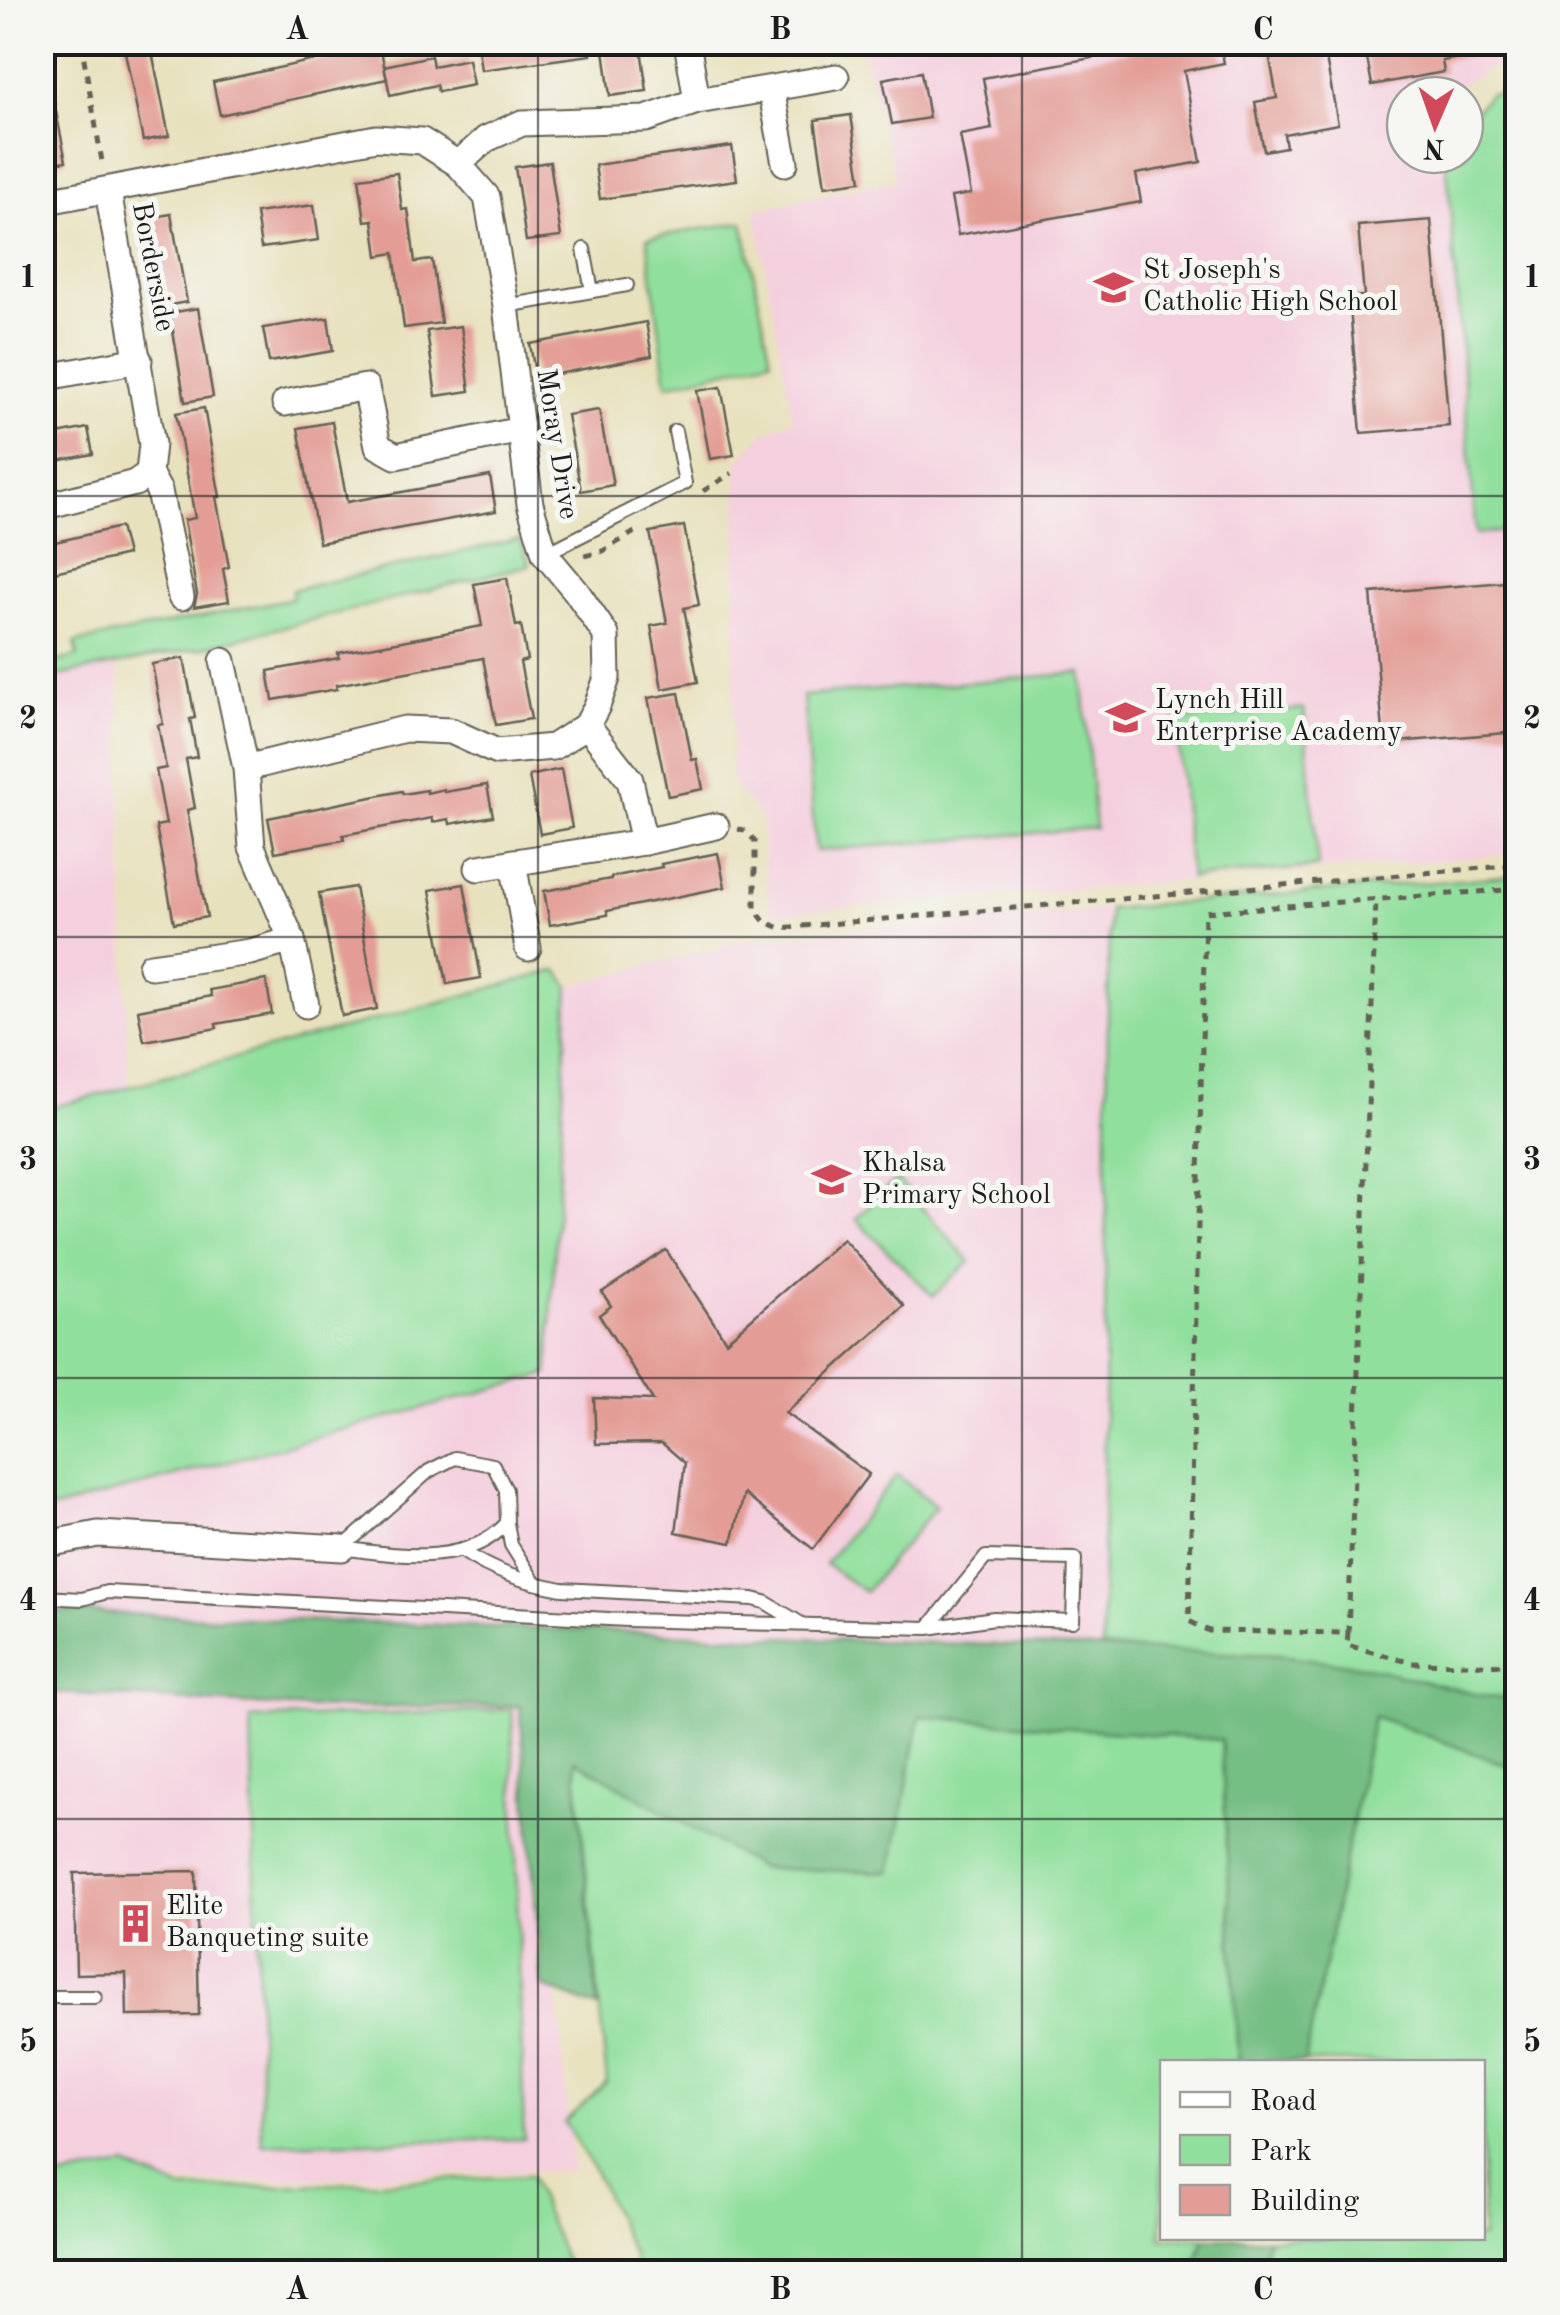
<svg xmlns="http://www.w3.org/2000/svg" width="1560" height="2315" font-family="'Old Standard TT',serif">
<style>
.built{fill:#f4cfde}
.green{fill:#91df9d;stroke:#567e5c;stroke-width:2.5}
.forest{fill:#74be84;stroke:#486d50;stroke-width:2.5}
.building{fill:#e39d96}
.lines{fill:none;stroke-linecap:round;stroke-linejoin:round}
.lane-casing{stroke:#636154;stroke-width:16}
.street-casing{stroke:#636154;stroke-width:29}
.path{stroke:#636154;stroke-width:5;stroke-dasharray:8 8;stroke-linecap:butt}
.lane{stroke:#fff;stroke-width:12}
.street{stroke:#fff;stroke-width:25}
.grid{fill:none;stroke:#1c1c1c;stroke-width:2.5;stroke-opacity:0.55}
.labels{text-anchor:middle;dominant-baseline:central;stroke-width:10;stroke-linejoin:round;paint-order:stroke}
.street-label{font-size:28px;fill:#1c1c1c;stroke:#f6f6f2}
.poi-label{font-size:28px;fill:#1c1c1c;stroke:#f6f6f2;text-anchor:start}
.neatline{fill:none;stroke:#1c1c1c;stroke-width:4}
.grid-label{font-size:32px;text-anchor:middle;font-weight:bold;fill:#1c1c1c}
</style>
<rect width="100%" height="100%" fill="#f6f6f2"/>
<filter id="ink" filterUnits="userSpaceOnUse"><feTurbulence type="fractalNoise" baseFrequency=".01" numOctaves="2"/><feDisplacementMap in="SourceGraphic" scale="20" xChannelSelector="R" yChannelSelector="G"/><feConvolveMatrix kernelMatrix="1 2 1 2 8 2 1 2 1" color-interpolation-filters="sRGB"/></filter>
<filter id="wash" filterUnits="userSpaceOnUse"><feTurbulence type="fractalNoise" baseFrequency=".0048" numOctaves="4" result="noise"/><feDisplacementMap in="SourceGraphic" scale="40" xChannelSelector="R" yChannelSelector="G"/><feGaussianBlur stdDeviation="2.25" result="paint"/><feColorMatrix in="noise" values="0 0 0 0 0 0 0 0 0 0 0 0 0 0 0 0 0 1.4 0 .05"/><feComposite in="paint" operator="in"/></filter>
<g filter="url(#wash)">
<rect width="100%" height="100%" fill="#e8e1bd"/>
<!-- built -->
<g class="built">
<polygon points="861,43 1517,43 1517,53 1444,95 1405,95 1405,155 1446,155 1476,533 1517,530 1517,854 770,914 761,818 732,783 738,461 763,434 793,419 755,210 896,180"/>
<polygon points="118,663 128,1087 43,1110 43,679"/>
<polygon points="1109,909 1102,1648 43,1611 43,1512 548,1374 569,986 721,947 738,940"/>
<polygon points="42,1649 529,1683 573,2170 43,2189"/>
</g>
<!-- green -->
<g class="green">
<polygon points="1517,92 1517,530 1476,534 1446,155 1465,155 1465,124 1489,94"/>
<polygon points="743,222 771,359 667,385 647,238"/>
<polygon points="520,539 530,565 200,648 43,679 43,665 78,656 75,643 293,598 292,590"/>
<polygon points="1082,673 1095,828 816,851 803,696"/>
<polygon points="1304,709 1318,867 1190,878 1176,720"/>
<polygon points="1517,875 1517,1701 1102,1648 1109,909"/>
<polygon points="558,970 569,986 548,1374 43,1512 43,1110"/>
<polygon points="897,1179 970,1262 933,1296 856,1219"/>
<polygon points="897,1475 936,1507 865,1592 825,1564"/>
<polygon points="512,1710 524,2139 262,2144 251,1719"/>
<polygon points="1373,1715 1517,1769 1517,2272 1260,2272 1268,2238 1482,2238 1482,2062 1305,2062"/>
<polygon points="919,1716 1222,1740 1238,2062 1162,2062 1162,2238 1204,2238 1194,2272 633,2272 634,2258 594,2170 564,2122 607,2082 575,1759 760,1868 891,1872"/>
<polygon points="125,2166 183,2190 530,2176 570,2272 43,2272 43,2179 58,2179"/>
</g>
<!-- forest -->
<g class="forest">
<polygon points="42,1611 1279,1655 1364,1666 1475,1694 1517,1701 1517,1769 1373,1716 1305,2062 1238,2062 1221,1740 920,1716 891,1872 760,1868 575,1760 598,2008 542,1986 520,1706 307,1708 43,1692"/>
<polygon points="1204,2238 1268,2238 1260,2272 1194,2272"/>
</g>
<g id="blocks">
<!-- building -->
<g class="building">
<polygon points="123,42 150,42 169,136 143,141"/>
<polygon points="477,42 590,42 591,55 481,70"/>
<polygon points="603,42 640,42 647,91 610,96"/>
<polygon points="1178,42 1220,42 1224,63 1184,71 1201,162 1136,174 1141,202 958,235 951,197 971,194 960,135 992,129 983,78"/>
<polygon points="1296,42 1323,42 1338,124 1284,134 1286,147 1264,151 1255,102 1277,98 1268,48"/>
<polygon points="1364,42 1484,42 1485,53 1442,61 1444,72 1372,85"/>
<polygon points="380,46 387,79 220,115 213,82"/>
<polygon points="431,56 433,66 468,59 473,85 438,92 436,85 390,95 384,66"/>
<polygon points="921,72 929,118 892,124 883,79"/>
<polygon points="52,91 66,161 42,165 42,92"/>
<polygon points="851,115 861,181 825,186 815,120"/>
<polygon points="732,146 737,180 600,199 595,165"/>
<polygon points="550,162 561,237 526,241 515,167"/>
<polygon points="397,173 402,210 408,209 415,262 432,260 441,323 404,328 394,253 378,256 373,220 365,221 359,178"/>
<polygon points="314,205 319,240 261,248 256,213"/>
<polygon points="171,214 187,302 159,307 143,219"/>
<polygon points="1431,220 1449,426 1361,433 1349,297 1364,296 1358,226"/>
<polygon points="198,308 213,397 185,402 170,313"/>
<polygon points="328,318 333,351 269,362 263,328"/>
<polygon points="646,322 652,356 536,378 530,344"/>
<polygon points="461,326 470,391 436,396 427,331"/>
<polygon points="721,387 734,455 710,459 697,391"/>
<polygon points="204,408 220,497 216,497 229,567 223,569 229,601 194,607 197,594 184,520 195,518 176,413"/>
<polygon points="599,410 613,485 581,491 567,415"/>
<polygon points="332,422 347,502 490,476 496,511 319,543 298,428"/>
<polygon points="88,428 93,454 42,464 42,437"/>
<polygon points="684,526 699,605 684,608 698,682 662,689 651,626 667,623 650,532"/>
<polygon points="120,527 127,555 42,575 42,545"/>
<polygon points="507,578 516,626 521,625 527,660 520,662 531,719 496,725 483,658 336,685 337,689 273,700 268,671 339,658 338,653 482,626 474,584"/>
<polygon points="1505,582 1511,658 1518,657 1518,732 1384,743 1371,593"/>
<polygon points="184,658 195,718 190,719 197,757 186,759 195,808 187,810 207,917 174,923 156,826 166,824 156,770 166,768 158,725 163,724 152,664"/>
<polygon points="679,693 692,760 697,759 703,789 668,796 648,698"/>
<polygon points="561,769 572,828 540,834 529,776"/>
<polygon points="487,785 493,816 450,824 449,819 433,822 432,818 343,835 344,840 275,852 268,818 402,791 403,794 427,790 427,793 444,789 444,792"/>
<polygon points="718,853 725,887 607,911 607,915 550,925 544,891 611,879 611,877 662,867 661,864"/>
<polygon points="464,884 481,978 447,984 430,890"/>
<polygon points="355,887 377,1009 342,1016 319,893"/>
<polygon points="266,980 272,1014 216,1024 217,1028 144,1041 138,1010 211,996 209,990"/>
<polygon points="843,1239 904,1306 785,1413 869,1474 813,1549 744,1494 732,1543 676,1532 685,1463 662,1443 596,1444 594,1398 653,1400 599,1315 611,1306 602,1292 666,1250 726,1341"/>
<polygon points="196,1871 199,2015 127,2016 126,1973 76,1974 74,1873"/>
</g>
</g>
</g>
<g filter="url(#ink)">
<use href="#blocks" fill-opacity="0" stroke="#636154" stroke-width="2.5"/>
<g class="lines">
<defs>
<g id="lane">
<polyline points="892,46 908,42"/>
<polyline points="584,249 592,291"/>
<polyline points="506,306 627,285"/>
<polyline points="545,554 685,483 675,431"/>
<path d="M455 1458 493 1465 506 1490 507 1523C466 1568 396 1555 342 1548L429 1471Z"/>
<polyline points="507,1523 511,1545 535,1583"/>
<path d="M462 1551C493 1572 525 1582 562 1589L753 1599 765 1602 800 1623"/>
<polyline points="42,1597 82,1599 107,1592 627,1620 928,1628 994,1618 1073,1621 1075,1559 986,1557 928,1628"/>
<polyline points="42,1997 95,1997"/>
</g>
<g id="street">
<polyline points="687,42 697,101"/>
<polyline points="771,89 785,163"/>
<polyline points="458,164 486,139 522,123 646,119 697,101 836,77"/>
<polyline points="42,202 376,138 422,141 458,164 487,197 506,306 530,504 545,554 576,591 606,635 607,678 597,706 587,725 553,747 497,752 451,731 405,729 246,768"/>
<polyline points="42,378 139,360"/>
<polyline points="285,403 366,387 378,446 396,456 521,430"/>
<polyline points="149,473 159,491 181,597"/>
<polyline points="42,507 135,483 149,473 152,444 108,191"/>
<polyline points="223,661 246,768 252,847 292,940 306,1005"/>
<polyline points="587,725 630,780 644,842"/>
<polyline points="513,862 528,948"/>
<polyline points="478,868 644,842 716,826"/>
<polyline points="151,966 250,952 292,940"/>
<polyline points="42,1545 98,1534 342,1548"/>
</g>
</defs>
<!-- lane casing -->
<use href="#lane" class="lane-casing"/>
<!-- street casing -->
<use href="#street" class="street-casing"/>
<!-- path -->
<g class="path">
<polyline points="81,42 103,167"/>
<polyline points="703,491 732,473"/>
<polyline points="585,556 603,551 638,530"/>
<polyline points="738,829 743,830 755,841 755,909 764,921 780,928 1518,865"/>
<polyline points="1518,889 1205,912 1189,1621 1209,1631 1348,1633 1347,1645 1412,1663 1518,1665"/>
<polyline points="1348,1633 1376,899"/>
</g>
<!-- lane -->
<use href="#lane" class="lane"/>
<!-- street -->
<use href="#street" class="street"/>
</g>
</g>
<!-- grid -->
<path class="grid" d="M538 42V2272M1022 42V2272M42 496H1518M42 937H1518M42 1378H1518M42 1819H1518"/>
<!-- icons -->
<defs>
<symbol id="school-bare" viewBox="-9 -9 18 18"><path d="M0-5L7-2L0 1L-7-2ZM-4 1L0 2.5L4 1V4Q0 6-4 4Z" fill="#d1495b" stroke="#f6f6f2" stroke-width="2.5" paint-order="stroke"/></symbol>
<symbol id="building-bare" viewBox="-9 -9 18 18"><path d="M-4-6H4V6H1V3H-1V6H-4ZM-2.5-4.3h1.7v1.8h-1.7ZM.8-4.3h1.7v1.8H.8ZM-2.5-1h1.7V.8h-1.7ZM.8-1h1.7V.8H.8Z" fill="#d1495b" stroke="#f6f6f2" stroke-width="2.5" paint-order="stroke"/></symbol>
</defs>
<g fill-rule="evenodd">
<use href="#school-bare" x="1086" y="260" width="55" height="55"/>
<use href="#school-bare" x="1098" y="690" width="55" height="55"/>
<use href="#school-bare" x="804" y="1152" width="55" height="55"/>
<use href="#building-bare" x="108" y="1896" width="55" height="55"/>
</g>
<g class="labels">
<!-- street labels -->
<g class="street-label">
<text transform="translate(152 267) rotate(79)">Borderside</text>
<text transform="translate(556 444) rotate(81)">Moray Drive</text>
</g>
<!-- poi labels -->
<g class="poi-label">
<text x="1143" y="271">St Joseph's<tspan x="1143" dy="32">Catholic High School</tspan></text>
<text x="1155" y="701">Lynch Hill<tspan x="1155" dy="32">Enterprise Academy</tspan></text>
<text x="862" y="1164">Khalsa<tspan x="862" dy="32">Primary School</tspan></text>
<text x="166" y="1907">Elite<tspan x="166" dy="32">Banqueting suite</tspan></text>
</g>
</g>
<!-- margin -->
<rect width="1560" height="2315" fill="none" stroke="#f6f6f2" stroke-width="110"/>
<!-- legend -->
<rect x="1160" y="2060" width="325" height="180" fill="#f6f6f2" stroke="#9f9f9c" stroke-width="2.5"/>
<rect x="1180" y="2092" width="50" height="15" fill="#ffffff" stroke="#9f9f9c" stroke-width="2.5"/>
<text x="1250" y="2110" font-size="30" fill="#1c1c1c">Road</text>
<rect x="1180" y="2135" width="50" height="30" fill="#91df9d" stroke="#9f9f9c" stroke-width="2.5"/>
<text x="1250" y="2160" font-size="30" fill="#1c1c1c">Park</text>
<rect x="1180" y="2185" width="50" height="30" fill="#e39d96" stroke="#9f9f9c" stroke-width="2.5"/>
<text x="1250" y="2210" font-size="30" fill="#1c1c1c">Building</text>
<!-- north arrow -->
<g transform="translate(1435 125) rotate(182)"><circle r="48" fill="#f6f6f2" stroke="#9f9f9c" stroke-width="2.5"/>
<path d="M0-8L18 38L0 25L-18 38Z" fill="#d1495b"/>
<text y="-15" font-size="28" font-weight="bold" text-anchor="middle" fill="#1c1c1c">N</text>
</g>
<rect x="55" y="55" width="1450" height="2205" class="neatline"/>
<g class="grid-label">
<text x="297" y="39">A</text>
<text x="780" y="39">B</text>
<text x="1263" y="39">C</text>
<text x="28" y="287">1</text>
<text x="1532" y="287">1</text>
<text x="28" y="728">2</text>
<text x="1532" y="728">2</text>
<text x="28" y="1169">3</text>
<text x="1532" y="1169">3</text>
<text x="28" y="1610">4</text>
<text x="1532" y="1610">4</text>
<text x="28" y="2051">5</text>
<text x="1532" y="2051">5</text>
<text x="297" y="2299">A</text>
<text x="780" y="2299">B</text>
<text x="1263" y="2299">C</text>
</g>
</svg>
